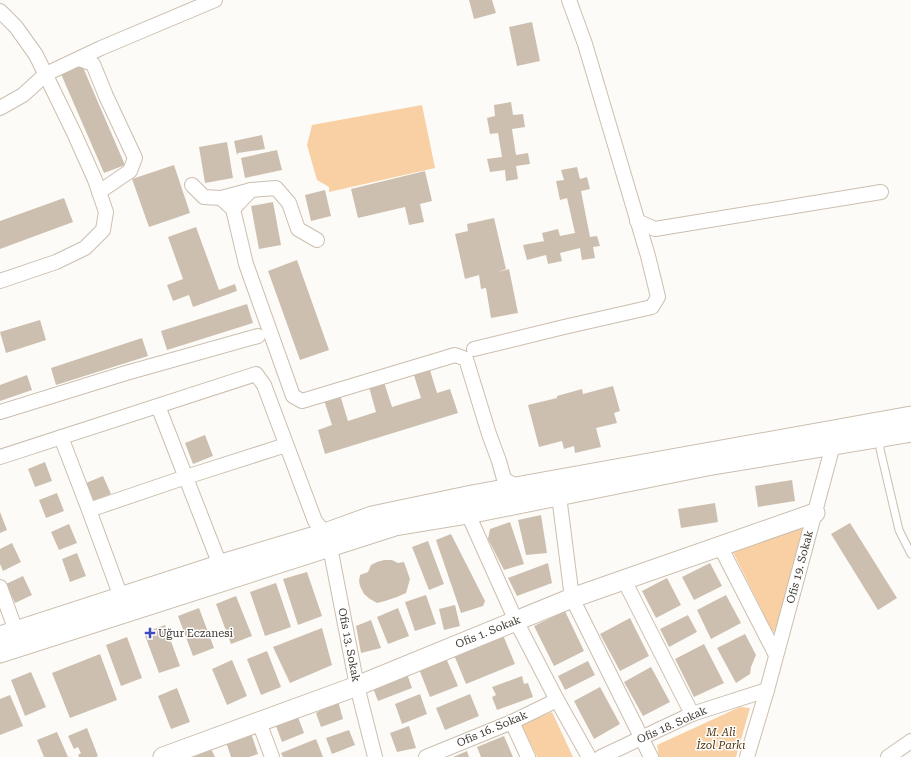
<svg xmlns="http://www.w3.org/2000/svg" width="911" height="757" font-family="'Roboto Serif',serif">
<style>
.green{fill:#f8d0a3}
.building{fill:#cdbfaf}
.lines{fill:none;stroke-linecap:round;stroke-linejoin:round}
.lane-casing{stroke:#ccbeaf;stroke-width:9}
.street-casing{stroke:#ccbeaf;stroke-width:16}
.secondary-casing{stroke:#ccbeaf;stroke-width:21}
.lane{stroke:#fff;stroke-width:7}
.street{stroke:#fff;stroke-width:14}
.secondary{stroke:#fff;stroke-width:19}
.poi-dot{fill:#404abe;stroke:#fff;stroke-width:1.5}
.labels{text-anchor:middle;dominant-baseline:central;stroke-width:3;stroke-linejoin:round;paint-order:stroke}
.street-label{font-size:11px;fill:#3f3933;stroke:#fff}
.poi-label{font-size:11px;fill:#3f3933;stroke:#fff;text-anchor:start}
.park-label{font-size:11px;font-style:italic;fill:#513309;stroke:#fff}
</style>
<rect width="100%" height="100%" fill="#fdfbf7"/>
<!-- green -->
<g class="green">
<polygon points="422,105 435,168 329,192 329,187 317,180 307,145 312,125"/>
<polygon points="803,526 808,526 779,633 772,631 732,550"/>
<polygon points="740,707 750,708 736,757 659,757 657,745"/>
<polygon points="552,712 573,757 537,757 521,724"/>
</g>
<!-- building -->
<g class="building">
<polygon points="469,0 492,0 496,13 474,19"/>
<polygon points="532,22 540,61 517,66 509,27"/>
<polygon points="82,65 125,165 104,173 61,74"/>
<polygon points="511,102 513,115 523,114 525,127 512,129 516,155 528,153 530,164 516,166 518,179 506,181 505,170 490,172 487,159 502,157 498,133 490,134 487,118 495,116 494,105"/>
<polygon points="262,135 265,149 238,153 237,155 234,141"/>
<polygon points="227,142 233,178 205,183 199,147"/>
<polygon points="277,150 282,170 245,178 241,158"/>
<polygon points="174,165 190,213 149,227 132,179"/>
<polygon points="577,167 580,179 587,177 590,189 581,191 590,237 597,236 600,246 593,247 595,258 582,260 580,248 560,253 562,261 548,264 546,255 527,260 523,245 544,241 542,233 558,229 560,236 575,233 567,198 560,200 556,181 564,180 561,170"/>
<polygon points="425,171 432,201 420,204 424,222 409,225 405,207 358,218 351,189"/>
<polygon points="325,190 331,216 311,221 305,195"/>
<polygon points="64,198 73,222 0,249 0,221"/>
<polygon points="273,202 281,245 259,249 251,206"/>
<polygon points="494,218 506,269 498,272 509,269 518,313 491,318 486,288 481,289 479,275 465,279 455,234 468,231 467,224"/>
<polygon points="196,227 219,290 235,284 237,291 193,307 189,295 173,301 167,285 183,279 168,237"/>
<polygon points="297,260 329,350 300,360 268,271"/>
<polygon points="247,304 253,323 167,350 161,331"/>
<polygon points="40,320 46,340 6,353 0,332"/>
<polygon points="142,338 148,356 56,385 51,368"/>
<polygon points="429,367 437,393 450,389 458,413 325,454 318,430 332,425 324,400 340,395 348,421 376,412 369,387 384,382 392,407 421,398 413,372"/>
<polygon points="27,375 32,390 0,401 0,385"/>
<polygon points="613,386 620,411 614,413 617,423 596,428 601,447 575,453 574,446 564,449 562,441 539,447 528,405 557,398 557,396 582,389 583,394"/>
<polygon points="205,435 213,456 193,464 185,443"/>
<polygon points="45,462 52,481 35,487 28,469"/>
<polygon points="103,476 111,494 93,501 86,483"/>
<polygon points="792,480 795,501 758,507 755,486"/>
<polygon points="57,493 64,511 46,518 39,500"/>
<polygon points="715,503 718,522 681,528 678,509"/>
<polygon points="0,512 7,530 0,533"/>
<polygon points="541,515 547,553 526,555 518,520"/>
<polygon points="510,522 524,564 504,570 488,539 490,529"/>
<polygon points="850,523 897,598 878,610 831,534"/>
<polygon points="69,524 77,543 59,550 51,532"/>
<polygon points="451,534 485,601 483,606 461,613 436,540"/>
<polygon points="428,541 444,584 429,590 412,547"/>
<polygon points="12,543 21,562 3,571 0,564 0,549"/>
<polygon points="77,553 86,576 70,582 62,559"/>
<polygon points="384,560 392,560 398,563 404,562 410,579 406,593 397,597 385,601 377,603 370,599 364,594 360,586 359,581 360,575 368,572 371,565 377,562"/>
<polygon points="548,563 552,583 517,596 508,578"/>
<polygon points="710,563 722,586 694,600 682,577"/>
<polygon points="307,572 322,616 298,625 283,579"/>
<polygon points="23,576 32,595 15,603 6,584"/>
<polygon points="667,578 681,605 656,618 642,591"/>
<polygon points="276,583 291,627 265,636 250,592"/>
<polygon points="426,595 436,624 415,631 405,602"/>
<polygon points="726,595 741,623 711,639 697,610"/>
<polygon points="236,596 252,636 231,644 216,604"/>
<polygon points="455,605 460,626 444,630 439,609"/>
<polygon points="199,608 214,648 193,656 178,616"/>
<polygon points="398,608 409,636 388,644 377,617"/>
<polygon points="565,611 584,651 554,666 534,626"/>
<polygon points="688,615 697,632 669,647 660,629"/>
<polygon points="630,618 649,656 620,671 600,634"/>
<polygon points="371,620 381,648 361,653 356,626"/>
<polygon points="165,625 180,666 159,673 144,633"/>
<polygon points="322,628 332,665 290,683 273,647"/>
<polygon points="745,634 756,655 751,667 750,674 736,683 717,648"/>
<polygon points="503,635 515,664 466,684 454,655"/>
<polygon points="127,637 142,678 121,686 106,645"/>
<polygon points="704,644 724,683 694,697 675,659"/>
<polygon points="267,651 281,687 261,695 247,659"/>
<polygon points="100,654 117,700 70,718 52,673"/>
<polygon points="446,658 458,686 430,697 419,669"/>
<polygon points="232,660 247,696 227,705 212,669"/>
<polygon points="588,661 595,675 565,690 558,676"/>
<polygon points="651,667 670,702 643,716 624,682"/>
<polygon points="31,672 46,707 25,716 11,680"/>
<polygon points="407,674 412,688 378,701 373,688"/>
<polygon points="522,676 524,684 528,683 533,697 497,710 492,697 496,695 492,687"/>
<polygon points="600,687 620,724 594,739 574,701"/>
<polygon points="177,688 190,722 171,729 158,696"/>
<polygon points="420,694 427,714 402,724 395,704"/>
<polygon points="470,694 479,716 445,730 436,708"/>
<polygon points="10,695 23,726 0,735 0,699"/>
<polygon points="338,701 343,719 321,727 316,713 321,710 324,706"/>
<polygon points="298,717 304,733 282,742 276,726"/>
<polygon points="409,726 416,748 397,752 390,733"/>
<polygon points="87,728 98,756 96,757 79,757 78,755 81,753 78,747 74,749 68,736"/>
<polygon points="349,730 355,745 332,754 326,738"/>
<polygon points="57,732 68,757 44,757 37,740"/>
<polygon points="251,733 258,754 249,757 231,757 226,742"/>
<polygon points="504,736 513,757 481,757 477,747"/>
<polygon points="316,739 323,757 283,757 281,753"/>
<polygon points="211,749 215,757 193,757"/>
<polygon points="467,751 469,757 453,757"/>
</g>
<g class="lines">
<defs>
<polyline id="lane" points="881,439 880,449 899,530 911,554"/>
<g id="street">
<polyline points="0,11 16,27 36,55 74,133 95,180 106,212 103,230 85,248 56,262 0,281"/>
<polyline points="79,59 93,64 106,96 135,158 130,171 99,192"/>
<polyline points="0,108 23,95 46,74 101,48 215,0"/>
<polyline points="192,185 204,197 221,198 233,209 246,264 293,396 302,401 455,355 466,359 489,434 499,461 504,479 517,487"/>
<polyline points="251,190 276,188 289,203 298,229 317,240"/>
<polyline points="221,198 251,190 233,209"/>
<polyline points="637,221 655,229 881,192"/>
<polyline points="474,349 564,327 652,307 658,297 648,256 585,44 569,0"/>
<polyline points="158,406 220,565"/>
<polyline points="0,412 126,373 258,336"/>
<polyline points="61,437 89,510 186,477 286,445"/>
<polyline points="0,457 256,374 264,385 315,521 325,533 330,547 357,686 375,757"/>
<polyline points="559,496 572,598 651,757"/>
<polyline points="89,510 121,597"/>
<polyline points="468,514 516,621 557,700 589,757"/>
<polyline points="720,546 776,655"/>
<polyline points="624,580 692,714"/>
<polyline points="0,587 16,631"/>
<polyline points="259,722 272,757"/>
<polyline points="512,722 528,757"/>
<polyline points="426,757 512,722 557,700"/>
<polyline points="601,757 692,714 767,690"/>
<polyline points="747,757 767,690 833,445"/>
<polyline points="888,757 911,741"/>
</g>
<g id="secondary">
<polyline points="0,636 228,562 325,533 372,516 472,495 911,416"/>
<polyline points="0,653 395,526 468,514 707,466 911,432"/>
<polyline points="163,757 357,686 572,598 815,513"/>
</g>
</defs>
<!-- lane casing -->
<use href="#lane" class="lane-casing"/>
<!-- street casing -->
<use href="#street" class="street-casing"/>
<!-- secondary casing -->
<use href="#secondary" class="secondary-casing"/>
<!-- lane -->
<use href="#lane" class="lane"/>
<!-- street -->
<use href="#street" class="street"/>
<!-- secondary -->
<use href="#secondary" class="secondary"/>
</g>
<!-- markers -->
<path class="poi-dot" d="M148 627h4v4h4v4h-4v4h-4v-4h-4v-4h4z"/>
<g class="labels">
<!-- street labels -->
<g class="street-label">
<text transform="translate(800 567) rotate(-75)">Ofis 19. Sokak</text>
<text transform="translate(488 632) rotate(-22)">Ofis 1. Sokak</text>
<text transform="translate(349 645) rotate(79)">Ofis 13. Sokak</text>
<text transform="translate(672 725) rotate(-24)">Ofis 18. Sokak</text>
<text transform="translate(492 729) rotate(-23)">Ofis 16. Sokak</text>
</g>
<!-- poi labels -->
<g class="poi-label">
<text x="158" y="633">Uğur Eczanesi</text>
</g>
<!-- park labels -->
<g class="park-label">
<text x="721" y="732">M. Ali<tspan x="721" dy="13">İzol Parkı</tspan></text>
</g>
</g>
</svg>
